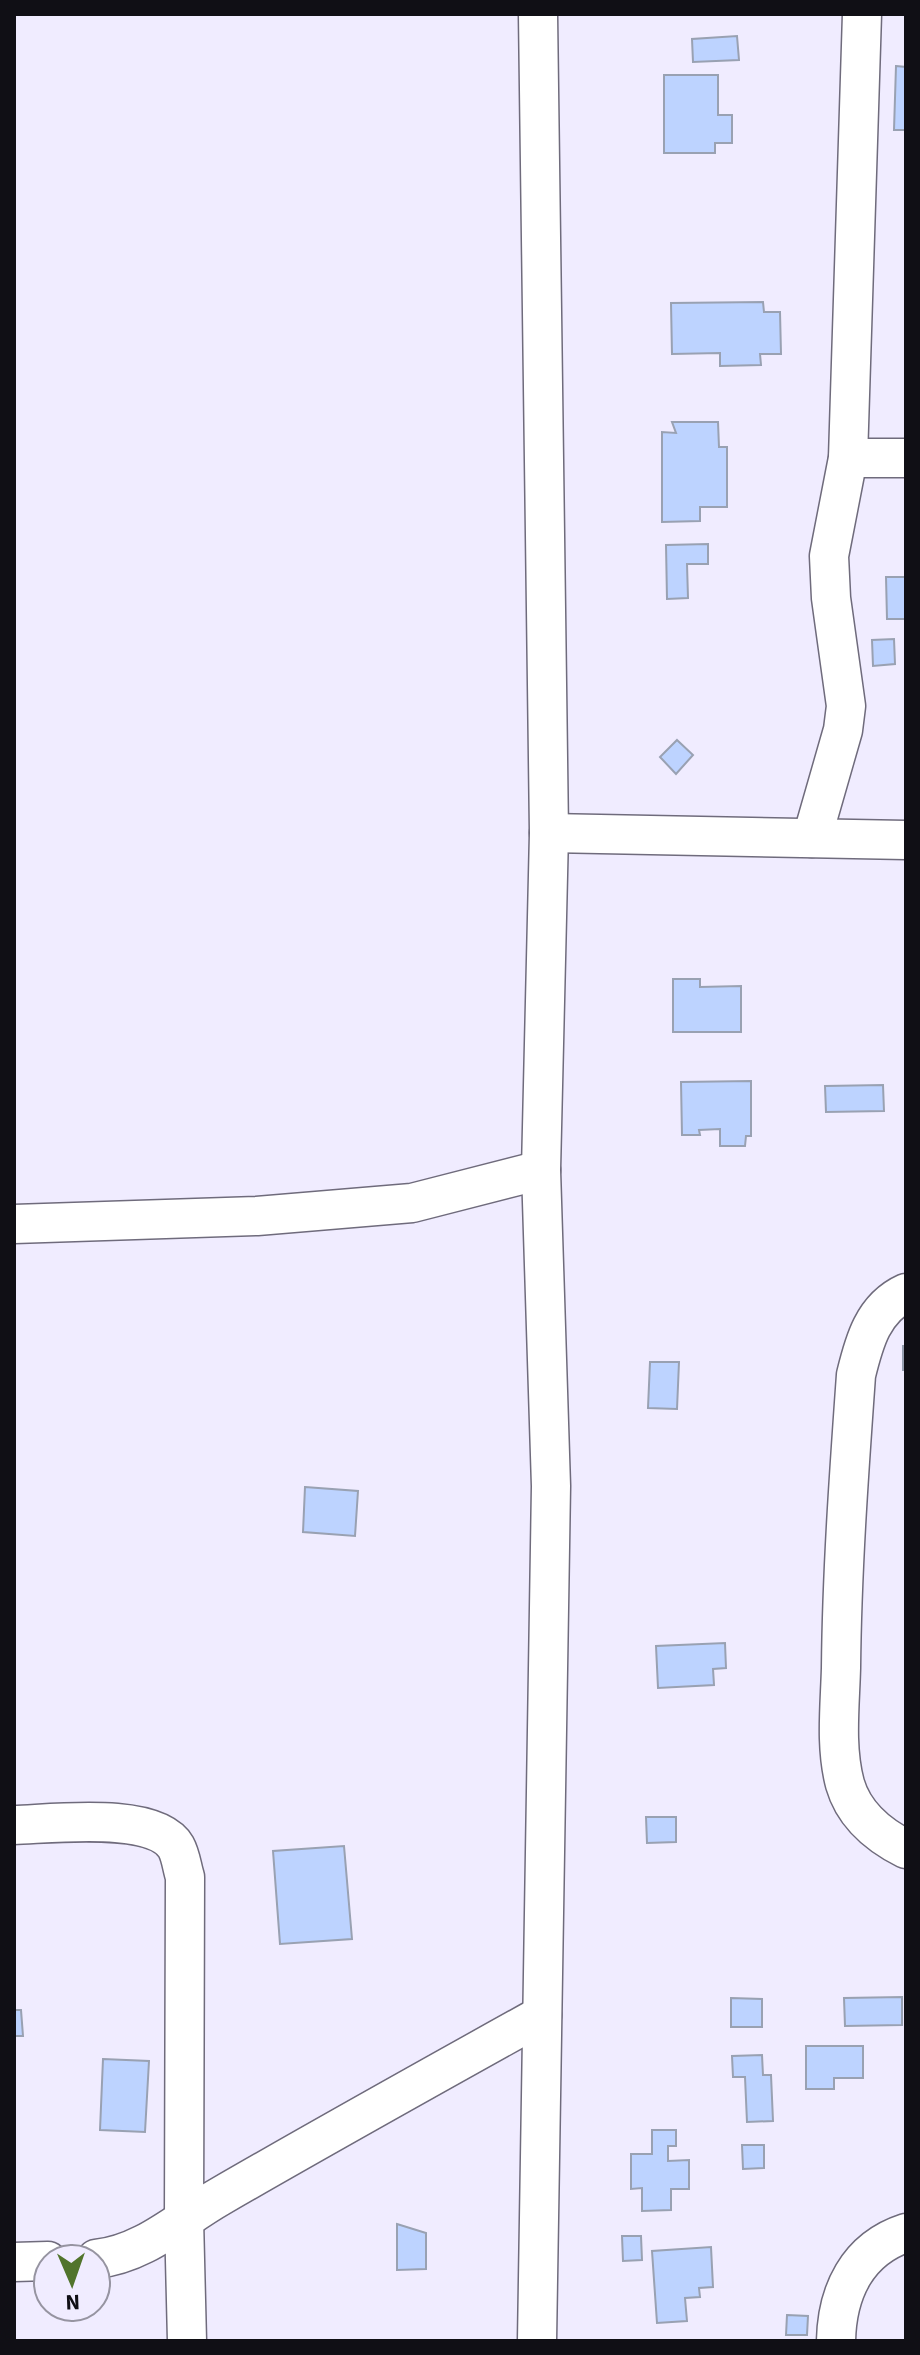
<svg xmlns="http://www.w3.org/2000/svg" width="920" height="2355" font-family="'Source Sans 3',sans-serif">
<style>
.building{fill:#bdd3ff;stroke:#99a1b2;stroke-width:2}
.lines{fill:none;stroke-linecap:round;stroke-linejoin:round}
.street-casing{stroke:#6f6b7c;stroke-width:41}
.street{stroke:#fff;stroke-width:38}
</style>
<rect width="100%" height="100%" fill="#f0ecff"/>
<!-- building -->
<g class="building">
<polygon points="737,36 739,60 693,62 692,39"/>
<polygon points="896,66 906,67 906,130 894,130"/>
<polygon points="664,75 718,75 718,115 732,115 732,143 715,143 715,153 664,153"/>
<polygon points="763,302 764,312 780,312 781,354 760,354 761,365 720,366 720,353 672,354 671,303"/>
<polygon points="672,422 718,422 719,447 727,447 727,507 700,507 700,521 662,522 662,432 676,433"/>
<polygon points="708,544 708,564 687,564 688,598 667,599 666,545"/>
<polygon points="886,577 906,577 906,619 887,619"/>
<polygon points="894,639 895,664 873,666 872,640"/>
<polygon points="677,740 693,755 676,774 660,757"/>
<polygon points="673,979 700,979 700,987 741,986 741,1032 673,1032"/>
<polygon points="751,1081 751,1136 746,1136 745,1146 720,1146 720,1129 699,1130 700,1135 682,1135 681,1082"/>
<polygon points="883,1085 884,1111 826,1112 825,1086"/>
<rect x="903" y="1346" width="3" height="24"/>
<polygon points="650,1362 679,1362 677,1409 648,1408"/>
<polygon points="305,1487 358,1491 355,1536 303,1532"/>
<polygon points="725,1643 726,1668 713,1669 714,1685 658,1688 656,1646"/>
<polygon points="646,1817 676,1817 676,1842 647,1843"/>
<polygon points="344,1846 352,1939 280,1944 273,1851"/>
<polygon points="902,1997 902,2025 845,2026 844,1998"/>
<polygon points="731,1998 762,1999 762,2027 731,2027"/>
<polygon points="14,2010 21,2010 23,2036 14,2036"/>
<polygon points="806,2046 863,2046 863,2078 834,2078 834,2089 806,2089"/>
<polygon points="762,2055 763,2075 771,2075 773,2121 747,2122 745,2077 733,2077 732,2056"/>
<polygon points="103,2059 149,2061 145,2132 100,2130"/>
<polygon points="652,2130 676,2130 676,2146 668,2146 668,2161 689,2160 689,2189 671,2189 671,2210 642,2211 642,2188 631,2189 631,2154 652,2154"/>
<polygon points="742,2145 764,2145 764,2168 743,2169"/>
<polygon points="397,2224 426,2233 426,2269 397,2270"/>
<polygon points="622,2236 641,2236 642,2260 623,2261"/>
<polygon points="711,2247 713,2287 699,2288 700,2297 685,2298 687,2321 657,2323 652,2251"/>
<polygon points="787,2315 808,2316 807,2335 786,2335"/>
</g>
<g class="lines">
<defs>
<g id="street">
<polyline points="848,458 906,458"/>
<polyline points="549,833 906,840"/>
<polyline points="812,838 843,730 846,706 831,598 829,556 848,458 862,14"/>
<polyline points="14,1224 257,1216 412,1203 541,1170"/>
<path d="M906 1293C873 1308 864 1342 856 1375 849 1473 842 1570 841 1668 840 1706 835 1747 845 1784 854 1815 878 1835 906 1849"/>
<path d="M14 1825C52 1824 155 1811 176 1847 181 1856 182 1868 185 1877L184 2219 187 2341"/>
<path d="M96 2259C144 2254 179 2220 219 2197 326 2135 434 2075 542 2015"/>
<polyline points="14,2262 48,2261"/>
<polyline points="537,2341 551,1486 541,1170 549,833 538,14"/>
<path d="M836 2341C837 2292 857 2249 906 2233"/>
</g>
</defs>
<!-- street casing -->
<use href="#street" class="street-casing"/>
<!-- street -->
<use href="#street" class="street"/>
</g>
<!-- border -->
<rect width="920" height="2355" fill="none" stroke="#100f15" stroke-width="32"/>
<!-- north arrow -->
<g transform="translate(72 2283) rotate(178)"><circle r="38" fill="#f0ecff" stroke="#9694a1" stroke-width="2"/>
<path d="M0-6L14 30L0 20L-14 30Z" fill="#51742c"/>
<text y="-12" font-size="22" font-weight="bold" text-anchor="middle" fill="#100f15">N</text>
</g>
</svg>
